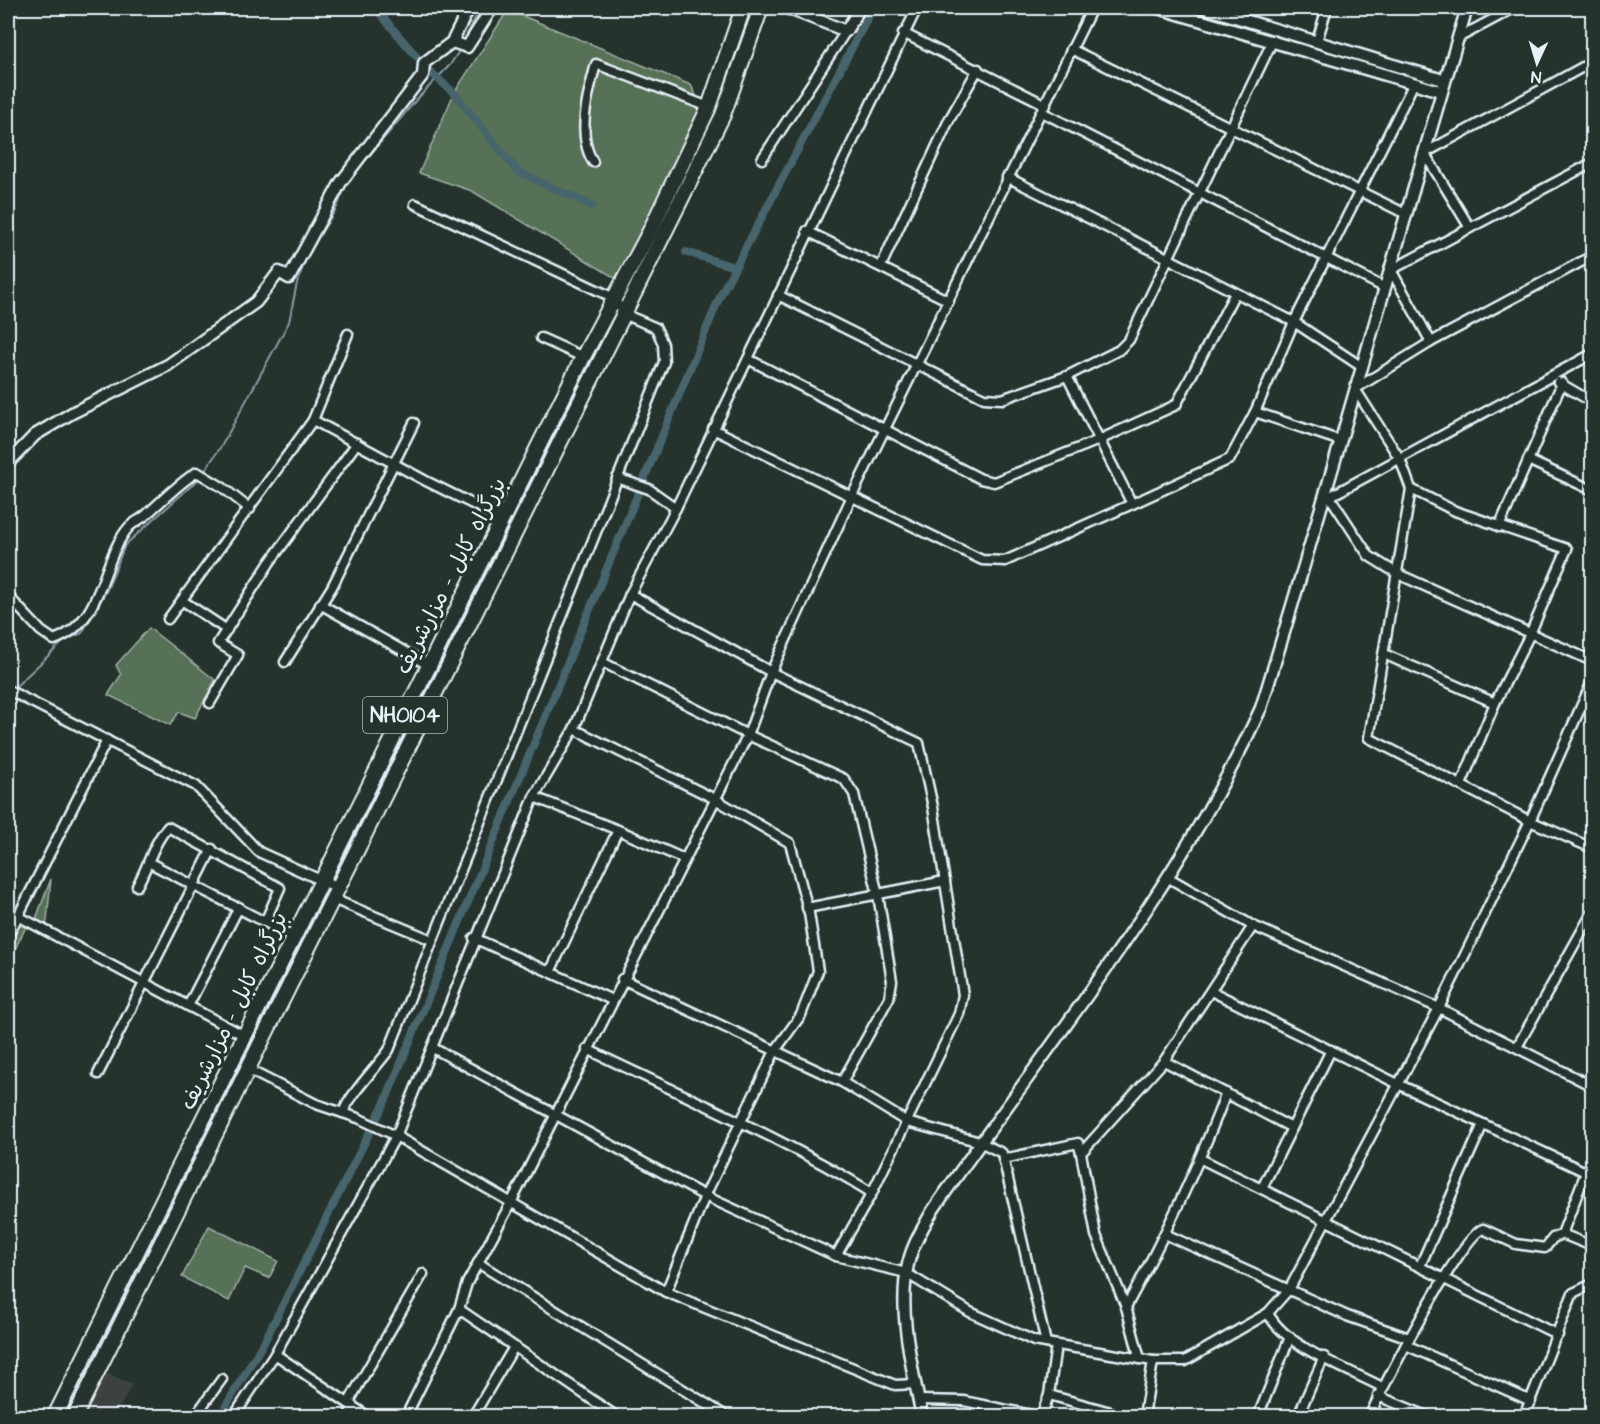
<svg xmlns="http://www.w3.org/2000/svg" width="1600" height="1424" font-family="'Architects Daughter','Playpen Sans Arabic',sans-serif">
<style>
.built{fill:#3c423f}
.green{fill:#577157;stroke:#a0b1a8;stroke-width:1.5}
.lines{fill:none;stroke-linecap:round;stroke-linejoin:round}
.stream{stroke:#879da5;stroke-width:2}
.canal{stroke:#47656d;stroke-width:8}
.minor-casing{stroke:#e8f1f8;stroke-width:13}
.tertiary-casing{stroke:#e8f1f8;stroke-width:15}
.secondary-casing{stroke:#e8f1f8;stroke-width:15}
.trunk-casing{stroke:#e8f1f8;stroke-width:18}
.minor{stroke:#26332d;stroke-width:8}
.tertiary{stroke:#26332d;stroke-width:10}
.secondary{stroke:#26332d;stroke-width:10}
.trunk{stroke:#26332d;stroke-width:14}
.labels{text-anchor:middle;dominant-baseline:central;stroke-width:6;stroke-linejoin:round;paint-order:stroke}
.shield{fill:#26332d;stroke:#aeb8bb;stroke-width:1.5}
.shield-label{font-size:21px;font-weight:bold;fill:#e8f1f8}
.street-label{font-size:22px;fill:#e8f1f8;stroke:#26332d}
</style>
<rect width="100%" height="100%" fill="#26332d"/>
<filter id="ink" filterUnits="userSpaceOnUse"><feTurbulence type="fractalNoise" baseFrequency=".0167" numOctaves="2"/><feDisplacementMap in="SourceGraphic" scale="12" xChannelSelector="R" yChannelSelector="G"/><feConvolveMatrix kernelMatrix="1 2 1 2 8 2 1 2 1" color-interpolation-filters="sRGB"/></filter>
<g filter="url(#ink)">
<!-- built -->
<polygon class="built" points="104,1372 132,1384 116,1416 84,1416"/>
<!-- green -->
<g class="green">
<polygon points="508,10 691,85 705,114 625,284 472,191 419,173 454,93"/>
<polygon points="149,628 215,680 195,718 179,712 170,725 108,695 121,675 116,665"/>
<polygon points="51,879 46,930 34,924"/>
<polygon points="16,925 26,927 8,963 8,943"/>
<polygon points="209,1226 278,1261 269,1278 245,1268 229,1301 182,1277"/>
</g>
<g class="lines">
<!-- stream -->
<g class="stream">
<polyline points="463,43 480,8"/>
<polyline points="205,470 222,445 289,322 297,283 307,256 336,209 348,181 416,100 450,65 461,48"/>
<polyline points="13,689 65,640 82,633 107,590 125,545 200,478"/>
</g>
<!-- canal -->
<g class="canal">
<polyline points="375,8 428,70 454,93 517,171 592,206"/>
<polyline points="686,252 734,267"/>
<polyline points="220,1416 265,1340 384,1104 721,294 873,8"/>
</g>
<defs>
<g id="minor">
<polyline points="903,33 1046,105"/>
<polyline points="1458,38 1514,8"/>
<polyline points="1317,41 1327,8"/>
<polyline points="1071,49 1406,214"/>
<polyline points="1042,112 1385,288"/>
<polyline points="1423,154 1592,62"/>
<polyline points="1425,154 1470,228"/>
<polyline points="762,159 846,31"/>
<path d="M593 162C576 134 588 94 596 64L709 107"/>
<polyline points="1007,177 1294,322 1362,367"/>
<polyline points="807,231 949,301"/>
<polyline points="1592,256 1431,342 1355,389 1400,459 1411,489 1369,738 1530,821 1592,848"/>
<polyline points="881,266 949,120 978,69"/>
<polyline points="778,295 984,398 1002,399 1067,376"/>
<polyline points="541,338 583,357"/>
<polyline points="1431,342 1391,270 1592,163"/>
<polyline points="748,359 981,479 994,482 1099,440 1176,405 1235,293"/>
<polyline points="1558,382 1592,402"/>
<polyline points="1255,412 1341,441"/>
<polyline points="313,420 426,481 503,519"/>
<polyline points="713,429 982,560 1005,561 1132,504 1067,376 1119,350 1129,340 1273,40"/>
<polyline points="1528,460 1592,490"/>
<polyline points="617,478 649,489 676,508"/>
<polyline points="1411,489 1455,511 1567,549 1530,634 1495,703 1461,785"/>
<polyline points="1330,497 1369,556 1398,574 1592,661"/>
<polyline points="1327,498 1592,354"/>
<polyline points="1132,504 1230,459 1255,412 1294,322 1414,83"/>
<polyline points="1499,527 1562,383"/>
<polyline points="630,594 771,672 919,743 933,807 963,995 959,1014 872,1193 836,1256"/>
<path d="M8 596 41 631 54 640C105 622 100 560 129 527 134 522 142 519 147 514 164 499 178 484 197 472L222 487 250 509"/>
<polyline points="183,601 227,630"/>
<polyline points="320,604 430,666"/>
<polyline points="168,619 313,420 348,334"/>
<polyline points="1384,654 1495,703"/>
<polyline points="285,662 332,587 414,423"/>
<polyline points="604,663 748,735 844,779 854,794 878,895 892,981 889,998 842,1082"/>
<polyline points="8,690 196,786 259,852 338,888"/>
<polyline points="210,703 238,655 218,643 270,562 357,443"/>
<polyline points="574,729 715,799 790,843 809,913 818,971 801,1015 775,1051 705,1196 666,1292"/>
<polyline points="534,797 618,830 684,859"/>
<polyline points="150,863 294,937"/>
<polyline points="1169,878 1253,926 1439,1008 1592,1086"/>
<path d="M137 886C148 867 153 843 168 827L280 888 265 922"/>
<polyline points="333,899 432,940"/>
<polyline points="807,908 945,881"/>
<polyline points="18,916 245,1036"/>
<polyline points="8,936 107,740"/>
<polyline points="474,938 612,1000"/>
<polyline points="550,972 618,830"/>
<polyline points="622,979 842,1082 907,1122 980,1142 1002,1153 1046,1343"/>
<polyline points="1211,991 1400,1085 1592,1175"/>
<polyline points="188,1006 239,907"/>
<polyline points="1517,1047 1592,913"/>
<polyline points="433,1048 705,1196 836,1256 906,1273 970,1312 1034,1341 1153,1361 1185,1361 1268,1313 1290,1288 1439,1008 1530,821 1592,682"/>
<path d="M587 1049C683 1096 782 1137 872 1193"/>
<polyline points="1164,1061 1292,1128"/>
<polyline points="247,1069 316,1104 358,1118 396,1136 666,1292 895,1385 916,1384"/>
<polyline points="98,1074 212,849"/>
<path d="M343 1113C349 1095 376 1068 389 1050L664 362 663 344 656 328 624 314 614 298 415 204"/>
<polyline points="1003,1159 1078,1143 1081,1153"/>
<polyline points="1201,1159 1558,1335"/>
<polyline points="1592,1165 1586,1172 1562,1234 1592,1246"/>
<polyline points="1262,1188 1331,1050"/>
<polyline points="1165,1234 1347,1316 1409,1338"/>
<polyline points="478,1263 726,1416"/>
<polyline points="1420,1266 1483,1124"/>
<path d="M1126 1307C1164 1238 1198 1167 1226 1093"/>
<polyline points="459,1309 616,1416"/>
<path d="M1268 1313C1285 1347 1348 1369 1382 1387"/>
<polyline points="1406,1345 1531,1401"/>
<polyline points="275,1354 367,1416"/>
<polyline points="1140,1359 1126,1307 1096,1235 1081,1153 1164,1061 1253,926"/>
<polyline points="1049,1395 1125,1416"/>
<polyline points="1378,1396 1427,1416"/>
<polyline points="919,1400 964,1401 1037,1416"/>
<polyline points="195,1416 222,1379"/>
<polyline points="234,1416 275,1354 396,1136 534,797 574,729 630,594 676,508 917,8"/>
<polyline points="348,1416 353,1408 350,1400 355,1391 423,1274"/>
<polyline points="406,1416 459,1309 467,1283 512,1201 748,735 771,672 852,496 1092,8"/>
<polyline points="473,1416 514,1347"/>
<polyline points="1041,1416 1049,1395 1056,1345"/>
<polyline points="1144,1416 1153,1361"/>
<polyline points="1258,1416 1290,1337"/>
<polyline points="1298,1416 1324,1357"/>
<path d="M1370 1416C1381 1389 1462 1234 1483 1229L1516 1244 1545 1248 1553 1238 1562 1234"/>
<polyline points="1524,1416 1573,1293 1592,1284"/>
</g>
<g id="tertiary">
<polyline points="787,8 846,31 860,8"/>
<polyline points="1158,8 1440,91"/>
<polyline points="1205,8 1443,80"/>
<polyline points="452,42 467,47 492,8"/>
<polyline points="8,463 35,435 72,413 168,365 256,302 279,272 289,278 341,182 423,75 424,63 452,42 469,8"/>
</g>
<path id="secondary" d="M922 1416C912 1368 894 1299 912 1251 917 1237 925 1224 933 1210 1047 1046 1177 890 1261 708 1333 475 1397 240 1467 8"/>
<g id="trunk">
<polyline points="55,1416 583,357 649,233 709,107 743,8"/>
<polyline points="75,1416 723,115 761,8"/>
</g>
</defs>
<!-- minor casing -->
<use href="#minor" class="minor-casing"/>
<!-- tertiary casing -->
<use href="#tertiary" class="tertiary-casing"/>
<!-- secondary casing -->
<use href="#secondary" class="secondary-casing"/>
<!-- trunk casing -->
<use href="#trunk" class="trunk-casing"/>
<!-- minor -->
<use href="#minor" class="minor"/>
<!-- tertiary -->
<use href="#tertiary" class="tertiary"/>
<!-- secondary -->
<use href="#secondary" class="secondary"/>
<!-- trunk -->
<use href="#trunk" class="trunk"/>
</g>
</g>
<g class="labels">
<!-- shield labels -->
<rect class="shield" x="363" y="697" width="84" height="36" rx="4.5"/>
<g class="shield-label">
<text x="405" y="715">NH0104</text>
</g>
<!-- street labels -->
<g class="street-label">
<text transform="translate(451 576) rotate(-63)">بزرگراه کابل - مزارشریف</text>
<text transform="translate(234 1011) rotate(-64)">بزرگراه کابل - مزارشریف</text>
</g>
</g>
<!-- margin -->
<rect width="1600" height="1424" fill="none" stroke="#26332d" stroke-width="30"/>
<rect x="15" y="15" width="1570" height="1394" fill="none" stroke="#e8f1f8" stroke-width="2" filter="url(#ink)"/>
<!-- north arrow -->
<g transform="translate(1537 63) rotate(184)" stroke="#26332d" stroke-width="4.5" paint-order="stroke">
<path d="M0-4.5L10 22L0 15L-10 22Z" fill="#e8f1f8"/>
<text y="-9" font-size="16" font-weight="bold" text-anchor="middle" fill="#e8f1f8">N</text>
</g>
</svg>
